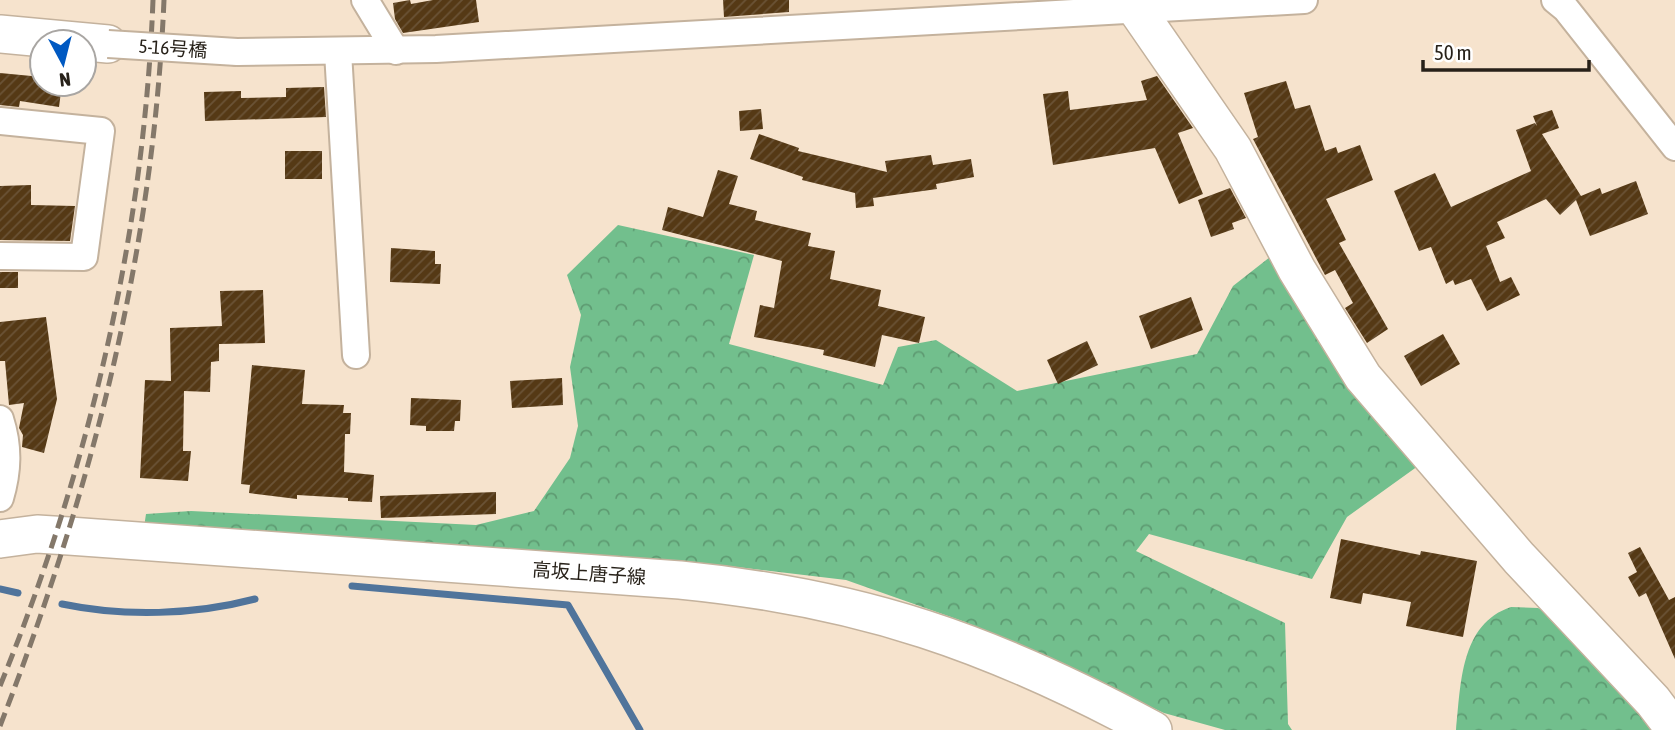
<svg xmlns="http://www.w3.org/2000/svg" width="1675" height="730" font-family="'Asap Condensed','Noto Sans JP',sans-serif">
<style>
.forest{fill:url(#forest-crowns)}
.lines{fill:none;stroke-linecap:round;stroke-linejoin:round}
.stream{stroke:#50749b;stroke-width:7}
.building{fill:url(#building-hatch)}
.street-casing{stroke:#c4b29d;stroke-width:30}
.secondary-casing{stroke:#c4b29d;stroke-width:40}
.street{stroke:#fff;stroke-width:26}
.secondary{stroke:#fff;stroke-width:37}
.rail{stroke:#84786a;stroke-width:5;stroke-dasharray:14 7;stroke-linecap:butt}
.street-bridge-casing{stroke:#c4b29d;stroke-width:30;stroke-linecap:butt}
.street-bridge{stroke:#fff;stroke-width:26}
.labels{text-anchor:middle;dominant-baseline:central;stroke-width:7;stroke-linejoin:round;paint-order:stroke}
.street-label{font-size:19px;fill:#272119;stroke:#fff}
</style>
<defs>
<pattern id="forest-crowns" width="20" height="18" patternUnits="userSpaceOnUse" patternTransform="scale(1.75)"><rect width="20" height="18" fill="#72bf8d"/><path d="M2 6a3 3 0 1 1 6 0M12 15a3 3 0 1 1 6 0" fill="none" stroke="#5e9b72"/></pattern>
<pattern id="building-hatch" width="6" height="6" patternUnits="userSpaceOnUse" patternTransform="scale(1.75)"><rect width="6" height="6" fill="#553915"/><path d="M-1 1l2-2M0 6l6-6M5 7l2-2" fill="none" stroke="#6a5336"/></pattern>
</defs>
<rect width="100%" height="100%" fill="#f6e3cd"/>
<!-- forest -->
<g class="forest">
<polygon points="618,225 754,255 729,344 883,385 898,347 936,340 1017,391 1197,354 1233,286 1270,257 1418,466 1347,517 1312,579 1149,534 1136,551 1285,623 1288,724 1292,730 1225,730 1164,713 965,622 846,580 720,565 144,527 146,514 191,511 476,525 534,511 570,458 578,426 570,367 581,315 567,275"/>
<path d="M1511 607 1538 608 1560 619 1657 730H1456C1461 684 1460 624 1511 607Z"/>
</g>
<g class="lines">
<!-- stream -->
<g class="stream">
<polyline points="352,586 568,605 640,730"/>
<polyline points="0,589 18,593"/>
<path d="M62 604C124 617 194 615 255 599"/>
</g>
</g>
<!-- building -->
<g class="building">
<polygon points="410,0 411,4 433,0 476,0 479,22 403,33 395,19 393,3"/>
<polygon points="723,0 789,0 789,12 724,17"/>
<polygon points="0,73 42,77 42,84 62,84 59,107 20,101 19,107 0,105"/>
<polygon points="1157,76 1193,128 1178,133 1203,194 1179,204 1155,148 1053,165 1043,94 1068,91 1070,110 1147,100 1141,81"/>
<polygon points="1286,81 1295,109 1310,105 1325,151 1336,147 1338,153 1360,145 1373,180 1326,199 1346,240 1339,243 1388,329 1367,343 1345,308 1353,303 1335,270 1325,275 1253,139 1258,137 1244,93"/>
<polygon points="324,87 326,117 205,121 204,92 241,91 241,98 286,97 286,88"/>
<polygon points="761,109 763,129 740,131 739,111"/>
<polygon points="1552,110 1559,128 1542,134 1581,196 1600,188 1602,194 1636,181 1648,214 1590,236 1576,200 1560,215 1546,199 1497,222 1505,238 1486,246 1500,282 1511,277 1520,295 1487,311 1471,279 1455,285 1453,280 1446,284 1431,247 1419,251 1394,191 1435,173 1451,207 1531,171 1516,130 1535,123 1537,126 1533,116"/>
<polygon points="759,134 799,148 798,151 887,172 885,161 931,155 933,165 971,159 974,177 936,184 937,189 873,198 874,206 856,208 855,193 802,180 803,177 750,159"/>
<rect x="285" y="151" width="37" height="28"/>
<polygon points="718,170 738,176 729,204 757,211 755,220 811,233 808,246 835,251 830,279 881,290 878,306 925,317 919,343 882,335 875,367 823,355 824,350 754,337 760,305 774,308 782,261 662,230 668,207 703,217"/>
<polygon points="31,185 31,205 75,206 70,241 0,240 0,186"/>
<polygon points="1230,188 1246,218 1232,223 1234,229 1211,237 1198,200"/>
<polygon points="391,248 435,251 435,264 441,264 440,284 390,282"/>
<rect x="0" y="272" width="18" height="16"/>
<polygon points="263,290 265,343 219,344 219,361 211,362 210,392 184,391 183,451 191,451 188,481 140,478 145,380 171,381 170,328 222,326 220,291"/>
<polygon points="1191,297 1203,330 1151,349 1139,316"/>
<polygon points="46,317 57,399 44,453 22,447 23,435 19,428 24,403 9,405 5,361 0,361 0,322"/>
<polygon points="1443,334 1460,364 1421,386 1404,356"/>
<polygon points="1087,341 1098,365 1058,384 1047,360"/>
<polygon points="252,365 305,370 302,404 344,405 343,413 351,413 350,434 345,434 344,472 374,475 372,502 348,501 348,498 297,495 297,499 249,493 250,485 241,484"/>
<polygon points="562,378 563,405 512,408 510,381"/>
<polygon points="411,398 461,400 460,421 455,421 454,431 426,431 426,426 410,425"/>
<polygon points="496,492 496,514 381,518 380,496"/>
<polygon points="1341,539 1420,555 1421,551 1477,561 1463,637 1406,626 1411,602 1363,593 1361,604 1330,598"/>
<polygon points="1640,547 1669,600 1675,597 1675,659 1646,593 1639,597 1628,577 1637,572 1628,553"/>
</g>
<g class="lines">
<defs>
<g id="street">
<polyline points="365,0 396,51"/>
<polyline points="1555,0 1566,9 1675,147"/>
<polyline points="237,52 436,49 1304,0"/>
<polyline points="338,52 356,355"/>
<polyline points="0,121 101,131 84,257 0,256"/>
<path d="M0 419C9 447 8 471 0 498"/>
</g>
<g id="secondary">
<polyline points="1130,0 1233,149 1297,270 1363,377 1519,558 1653,701 1675,730"/>
<polyline points="0,34 108,44"/>
<path d="M0 539 37 534 69 536 680 580C863 598 992 643 1153 730"/>
</g>
</defs>
<!-- street casing -->
<use href="#street" class="street-casing"/>
<!-- secondary casing -->
<use href="#secondary" class="secondary-casing"/>
<!-- street -->
<use href="#street" class="street"/>
<!-- secondary -->
<use href="#secondary" class="secondary"/>
<!-- rail -->
<g class="rail">
<path d="M0 686C89 468 144 236 153 0"/>
<path d="M0 726C92 489 153 255 164 0"/>
</g>
<defs>
<polyline id="street-bridge" points="108,44 237,52"/>
</defs>
<!-- street-bridge casing -->
<use href="#street-bridge" class="street-bridge-casing"/>
<!-- street-bridge -->
<use href="#street-bridge" class="street-bridge"/>
</g>
<g class="labels">
<!-- street labels -->
<g class="street-label">
<text transform="translate(173 48) rotate(4)">5-16号橋</text>
<text transform="translate(589 573) rotate(4)">高坂上唐子線</text>
</g>
</g>
<!-- north arrow -->
<g transform="translate(63 63) rotate(173)"><circle r="33" fill="#ffffff" stroke="#a9a6a3" stroke-width="2"/>
<path d="M0-5L12 26L0 18L-12 26Z" fill="#0059c2"/>
<text y="-10" font-size="19" font-weight="bold" text-anchor="middle" fill="#272119">N</text>
</g>
<!-- scale -->
<path d="M1423 60v10h166v-10" fill="none" stroke="#272119" stroke-width="3.5"/>
<text x="1434" y="60" font-size="21" fill="#272119" stroke="#ffffff" stroke-width="5" paint-order="stroke">50 m</text>
</svg>
